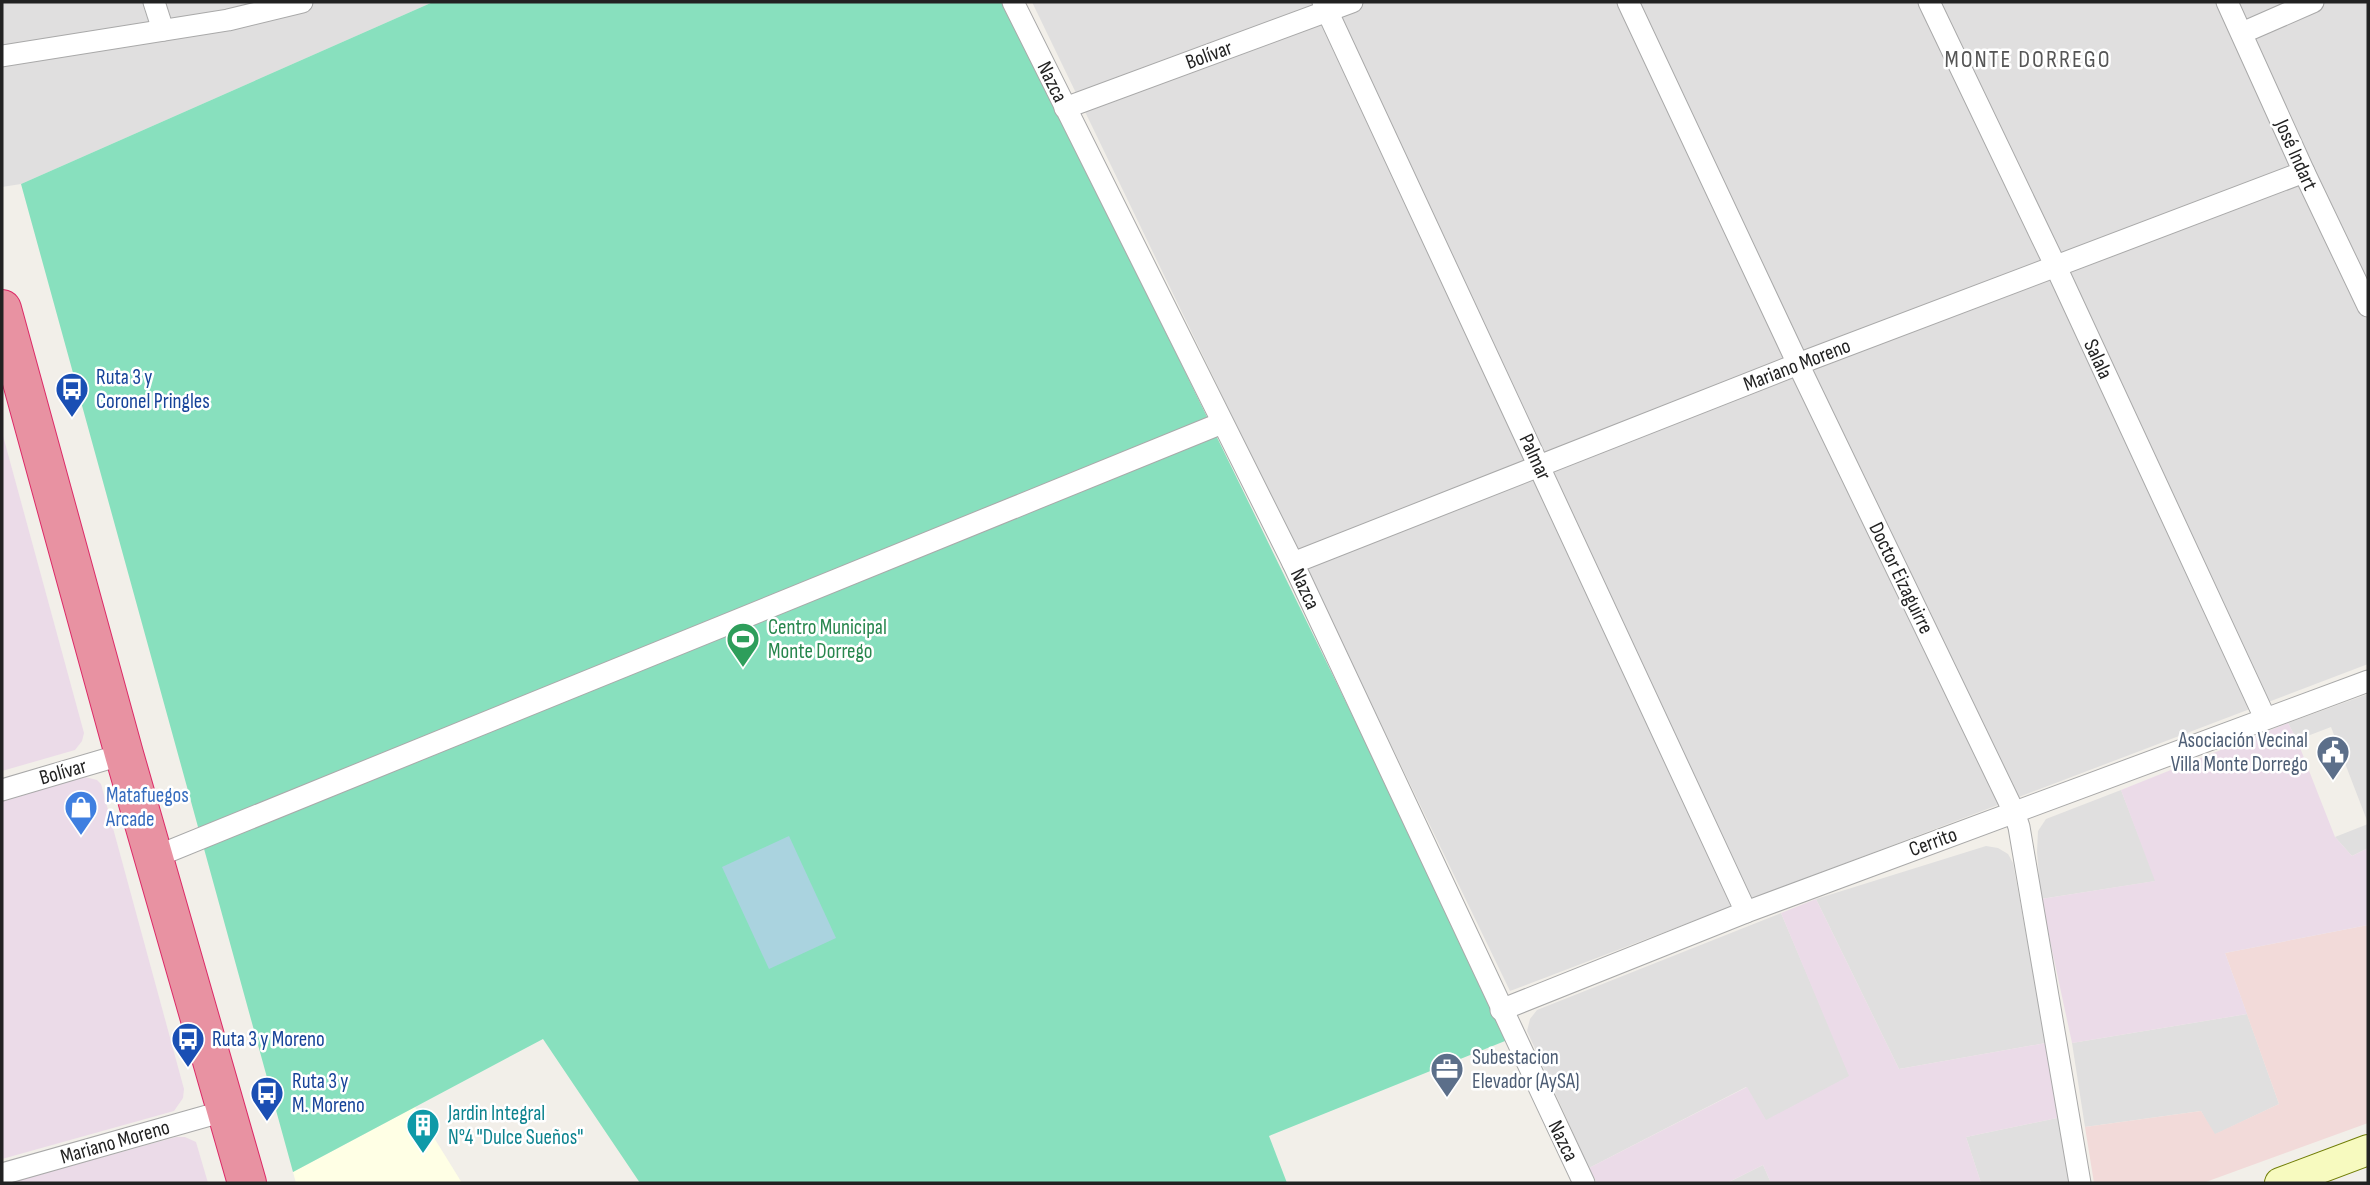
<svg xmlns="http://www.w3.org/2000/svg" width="2370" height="1185" font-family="'Sofia Sans Condensed',sans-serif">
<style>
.residential{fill:#e0dfdf}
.commercial{fill:#f2dad9}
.industrial{fill:#ebdbe8}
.education{fill:#ffffe5}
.pitch{fill:#88e0be}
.water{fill:#aad3df}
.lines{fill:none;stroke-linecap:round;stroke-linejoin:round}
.street-casing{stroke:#a9a9a9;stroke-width:23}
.secondary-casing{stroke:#707d05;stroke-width:32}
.highway-casing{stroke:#dc2a67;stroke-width:40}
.street{stroke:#fff;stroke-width:21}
.secondary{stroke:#f7fabf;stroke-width:30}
.highway{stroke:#e892a2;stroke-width:38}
.labels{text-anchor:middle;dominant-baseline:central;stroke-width:5;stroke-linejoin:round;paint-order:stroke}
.street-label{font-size:21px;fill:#222;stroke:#fff}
.transit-label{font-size:21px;fill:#164399;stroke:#fff;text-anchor:start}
.leisure-label{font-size:21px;fill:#27864d;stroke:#fff;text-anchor:start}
.service-label{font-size:21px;fill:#4e5e75;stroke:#fff;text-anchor:end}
.shop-label{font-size:21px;fill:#366cbe;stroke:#fff;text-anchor:start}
.culture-label{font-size:21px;fill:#0d838f;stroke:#fff;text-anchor:start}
.quarter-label{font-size:24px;letter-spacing:2px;fill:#555;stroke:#fff}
</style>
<rect width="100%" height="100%" fill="#f2efe9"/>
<!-- residential -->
<g class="residential">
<polygon points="2,2 433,2 21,184 2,187"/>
<polygon points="1032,2 2368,2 2368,664 1510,991"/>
<polygon points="2368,694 2368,823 2331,727 2297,740 2288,723"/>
<polygon points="2121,790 2156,881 2041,899 2037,852 2038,831 2046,819"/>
<polygon points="2368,824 2368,848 2352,856 2335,837"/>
<polygon points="1986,846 1998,848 2008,854 2013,863 2046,1043 1899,1069 1816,899"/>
<polygon points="1781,913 1850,1076 1766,1121 1746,1087 1589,1168 1527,1031 1530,1019 1537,1010"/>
<polygon points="2247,1014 2279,1104 2214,1135 2201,1111 2085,1127 2072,1043"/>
<polygon points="2062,1117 2071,1183 1981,1183 1966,1137"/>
<polygon points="1763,1165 1771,1183 1727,1183"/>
</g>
<!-- commercial -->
<polygon class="commercial" points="2368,925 2368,1123 2203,1183 2094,1183 2085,1127 2201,1111 2215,1134 2279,1104 2225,953"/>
<!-- industrial -->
<g class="industrial">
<polygon points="2,432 84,733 82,741 75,750 2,771"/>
<polygon points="2288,723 2297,740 2335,837 2352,856 2368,848 2368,925 2225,953 2247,1014 2072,1043 2041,899 2155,881 2121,790"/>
<polygon points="85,777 97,780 101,784 184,1089 183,1098 174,1111 2,1159 2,800"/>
<polygon points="1816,899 1899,1069 2046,1043 2062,1117 1966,1137 1981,1183 1771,1183 1763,1165 1727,1183 1597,1183 1589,1168 1747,1087 1766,1120 1849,1076 1781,913"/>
<polygon points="176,1137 185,1137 196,1142 208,1183 9,1183"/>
</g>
<!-- education -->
<polygon class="education" points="415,1107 462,1183 296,1183 293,1172"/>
<!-- pitch -->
<polygon class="pitch" points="433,2 1005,2 1510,1039 1269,1136 1287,1183 640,1183 543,1039 293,1172 21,184"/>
<!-- water -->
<polygon class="water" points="789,836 836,938 769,969 722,867"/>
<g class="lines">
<defs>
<g id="street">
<polyline points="154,2 163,30"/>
<polyline points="1013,2 1293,563 1584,1183"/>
<polyline points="1323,2 1746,912"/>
<polyline points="1628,2 1798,364 2014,812 2019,827 2080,1183"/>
<polyline points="1929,2 2056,267 2265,718"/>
<polyline points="2227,2 2304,172 2368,306"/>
<polyline points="2242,33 2313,2"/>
<polyline points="2,56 228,20 302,2"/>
<polyline points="1065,108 1352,2"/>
<polyline points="1293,563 1798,364 2304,172"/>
<polyline points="2,790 124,754"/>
<polyline points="155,857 1222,423"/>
<polyline points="1501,1010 1746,912 2368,681"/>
<polyline points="2,1174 228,1110"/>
</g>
<polyline id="secondary" points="2280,1183 2368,1150"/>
<polyline id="highway" points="2,309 124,754 247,1183"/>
</defs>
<!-- street casing -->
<use href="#street" class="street-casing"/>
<!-- secondary casing -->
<use href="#secondary" class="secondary-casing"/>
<!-- highway casing -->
<use href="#highway" class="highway-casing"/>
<!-- street -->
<use href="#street" class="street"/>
<!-- secondary -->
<use href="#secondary" class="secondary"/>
<!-- highway -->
<use href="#highway" class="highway"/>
</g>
<!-- icons -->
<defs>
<symbol id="bus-pin" viewBox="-11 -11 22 30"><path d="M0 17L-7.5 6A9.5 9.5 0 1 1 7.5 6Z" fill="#1a4fb4" stroke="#fff"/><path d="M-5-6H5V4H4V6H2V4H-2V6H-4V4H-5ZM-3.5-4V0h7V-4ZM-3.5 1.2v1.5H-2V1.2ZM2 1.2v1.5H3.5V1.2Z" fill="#fff"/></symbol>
<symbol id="stadium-pin" viewBox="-11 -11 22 30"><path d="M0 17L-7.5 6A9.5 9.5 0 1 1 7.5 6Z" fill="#2e9e5b" stroke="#fff"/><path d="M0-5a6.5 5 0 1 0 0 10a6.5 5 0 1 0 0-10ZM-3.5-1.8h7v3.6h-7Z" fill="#fff"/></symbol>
<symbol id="civic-pin" viewBox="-11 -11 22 30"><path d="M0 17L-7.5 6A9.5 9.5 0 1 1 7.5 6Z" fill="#5c6f8a" stroke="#fff"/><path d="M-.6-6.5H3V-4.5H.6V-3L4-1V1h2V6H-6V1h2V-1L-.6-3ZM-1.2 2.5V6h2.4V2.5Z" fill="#fff"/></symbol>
<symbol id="shop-pin" viewBox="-11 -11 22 30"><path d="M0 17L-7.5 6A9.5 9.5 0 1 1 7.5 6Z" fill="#3f7fe0" stroke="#fff"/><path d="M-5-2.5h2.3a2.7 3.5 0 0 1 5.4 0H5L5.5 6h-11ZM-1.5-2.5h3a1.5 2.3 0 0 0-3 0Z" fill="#fff"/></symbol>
<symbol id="office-pin" viewBox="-11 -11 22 30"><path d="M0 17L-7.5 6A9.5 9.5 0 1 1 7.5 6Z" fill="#5c6f8a" stroke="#fff"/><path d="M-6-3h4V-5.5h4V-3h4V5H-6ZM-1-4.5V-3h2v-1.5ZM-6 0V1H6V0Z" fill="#fff"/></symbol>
<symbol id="building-pin" viewBox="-11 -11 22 30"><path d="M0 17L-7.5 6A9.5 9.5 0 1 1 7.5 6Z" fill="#0f9aa8" stroke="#fff"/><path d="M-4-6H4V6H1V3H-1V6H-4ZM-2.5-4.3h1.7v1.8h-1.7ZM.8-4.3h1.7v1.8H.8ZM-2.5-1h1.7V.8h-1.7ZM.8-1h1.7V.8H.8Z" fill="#fff"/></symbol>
</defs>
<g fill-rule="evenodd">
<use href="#bus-pin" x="53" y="370" width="38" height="52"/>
<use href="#stadium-pin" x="724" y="620" width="38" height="52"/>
<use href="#civic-pin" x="2314" y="733" width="38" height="52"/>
<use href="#shop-pin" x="62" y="788" width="38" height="52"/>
<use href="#bus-pin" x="169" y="1020" width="38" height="52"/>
<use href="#office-pin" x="1428" y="1050" width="38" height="52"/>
<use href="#bus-pin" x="248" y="1074" width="38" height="52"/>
<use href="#building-pin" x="404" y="1106" width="38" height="52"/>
</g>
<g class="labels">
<!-- street labels -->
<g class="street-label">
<text transform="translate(1209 55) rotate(-20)">Bolívar</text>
<text transform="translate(1052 82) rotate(64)">Nazca</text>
<text transform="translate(2296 155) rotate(66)">José Indart</text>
<text transform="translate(2098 359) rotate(65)">Salala</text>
<text transform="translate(1797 365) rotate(-21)">Mariano Moreno</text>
<text transform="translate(1535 457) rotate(65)">Palmar</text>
<text transform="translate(1901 578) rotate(64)">Doctor Eizaguirre</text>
<text transform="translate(1305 589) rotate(65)">Nazca</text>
<text transform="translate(63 772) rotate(-16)">Bolívar</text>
<text transform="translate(1933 842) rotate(-20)">Cerrito</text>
<text transform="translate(1563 1141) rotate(64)">Nazca</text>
<text transform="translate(115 1142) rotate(-16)">Mariano Moreno</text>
</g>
<!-- transit labels -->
<g class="transit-label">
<text x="96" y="377">Ruta 3 y<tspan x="96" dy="24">Coronel Pringles</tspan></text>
<text x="212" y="1039">Ruta 3 y Moreno</text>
<text x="292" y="1081">Ruta 3 y<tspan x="292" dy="24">M. Moreno</tspan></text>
</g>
<!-- leisure labels -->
<g class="leisure-label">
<text x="768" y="627">Centro Municipal<tspan x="768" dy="24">Monte Dorrego</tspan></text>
</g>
<!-- service labels -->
<g class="service-label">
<text x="2308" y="740">Asociación Vecinal<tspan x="2308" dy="24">Villa Monte Dorrego</tspan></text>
<text x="1472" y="1057" text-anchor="start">Subestacion<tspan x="1472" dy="24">Elevador (AySA)</tspan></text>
</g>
<!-- shop labels -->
<g class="shop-label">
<text x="106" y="795">Matafuegos<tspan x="106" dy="24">Arcade</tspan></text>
</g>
<!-- culture labels -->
<g class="culture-label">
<text x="448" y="1113">Jardin Integral<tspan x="448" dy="24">N°4 "Dulce Sueños"</tspan></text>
</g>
<!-- quarter labels -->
<g class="quarter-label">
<text x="2028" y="59">MONTE DORREGO</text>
</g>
</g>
<!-- border -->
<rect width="2370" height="1185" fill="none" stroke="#222222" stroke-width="7"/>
</svg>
